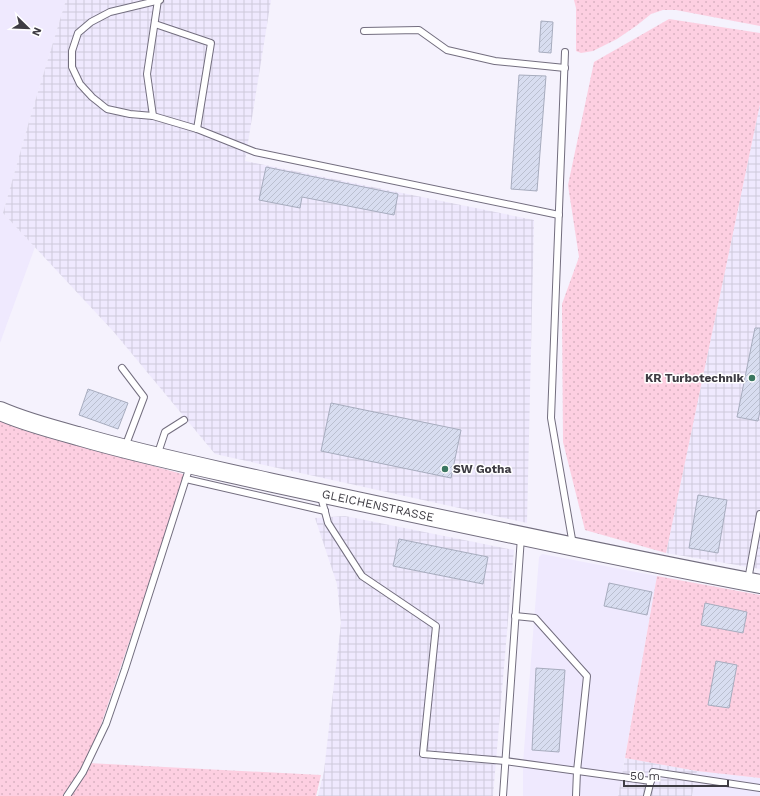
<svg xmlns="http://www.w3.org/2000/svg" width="760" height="796" font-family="'Work Sans',sans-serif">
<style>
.built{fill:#efe9fe}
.industrial{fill:url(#industrial-grid)}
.grass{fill:url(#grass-dots)}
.building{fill:url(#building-hatch);stroke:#a7acbe}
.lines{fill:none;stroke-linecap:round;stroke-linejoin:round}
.lane-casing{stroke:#736e7f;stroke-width:8}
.secondary-casing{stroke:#736e7f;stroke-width:20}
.lane{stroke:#fff;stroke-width:6}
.secondary{stroke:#fff;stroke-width:18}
.poi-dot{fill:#3b7660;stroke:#fff;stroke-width:1.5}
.labels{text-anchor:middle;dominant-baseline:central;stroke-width:3;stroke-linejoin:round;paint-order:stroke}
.poi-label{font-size:12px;font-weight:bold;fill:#3e3c43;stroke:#fff;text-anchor:end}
.street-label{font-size:12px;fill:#3e3c43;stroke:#fff}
</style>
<defs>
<pattern id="industrial-grid" width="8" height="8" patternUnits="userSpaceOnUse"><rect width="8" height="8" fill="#efe9fe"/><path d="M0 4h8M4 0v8" fill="none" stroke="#cec9db"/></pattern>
<pattern id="grass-dots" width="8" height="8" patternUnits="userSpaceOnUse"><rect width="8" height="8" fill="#fdcfe1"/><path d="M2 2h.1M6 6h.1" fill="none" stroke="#dab3c2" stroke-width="1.8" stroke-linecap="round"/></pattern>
<pattern id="building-hatch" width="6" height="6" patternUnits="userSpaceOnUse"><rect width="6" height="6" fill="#d8ddf0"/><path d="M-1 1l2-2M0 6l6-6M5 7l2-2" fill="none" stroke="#babfcf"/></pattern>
</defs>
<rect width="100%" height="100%" fill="#f5f2fd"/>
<!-- built -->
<g class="built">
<polygon points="0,0 66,0 30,118 3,213 35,247 0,343"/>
<polygon points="542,554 657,576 618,796 523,796 523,763 539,557"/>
<polygon points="697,771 760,778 760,796 692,796"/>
</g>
<!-- industrial -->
<g class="industrial">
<polygon points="66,0 271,0 245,161 534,220 527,523 215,454 113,331 3,213 30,118"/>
<polygon points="760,104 760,569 666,553"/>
<polygon points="345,516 514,550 493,796 318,796 324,771 341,623 337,584 315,518"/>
<polygon points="625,758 697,771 692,796 618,796"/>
</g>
<!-- grass -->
<g class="grass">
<polygon points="574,0 760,0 760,26 676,10 663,10 651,14 636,26 617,39 593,51 581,53 576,51 576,8"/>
<polygon points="669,19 760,33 760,104 666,553 585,530 563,442 562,304 579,257 568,185 594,62"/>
<polygon points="0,420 37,434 186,475 88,763 321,775 316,796 0,796"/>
<polygon points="657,576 760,595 760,778 697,771 625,758"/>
</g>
<!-- building -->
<g class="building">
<polygon points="541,21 553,22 551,53 539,52"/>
<polygon points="519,75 546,76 537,191 511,189"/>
<polygon points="266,167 398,194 394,215 302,197 300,208 259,200"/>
<polygon points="755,328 760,328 760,411 758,421 737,417"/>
<polygon points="88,389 128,403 118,429 79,415"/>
<polygon points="331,403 461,430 451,478 321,451"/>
<polygon points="698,495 727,500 718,553 689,548"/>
<polygon points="399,539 488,557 483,584 393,566"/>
<polygon points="609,583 652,592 647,615 604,606"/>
<polygon points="705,603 747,612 743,633 701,625"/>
<polygon points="716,661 737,665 729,708 708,705"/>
<polygon points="536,668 565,670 559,752 532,750"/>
</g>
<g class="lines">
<defs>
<g id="lane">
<polyline points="160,0 110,12 91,22 78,33 72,51 72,67 80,84 92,97 107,109 130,114 153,116 197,129 255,152 559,215"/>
<polyline points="155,24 211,43 197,129"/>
<polyline points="364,31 419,30 447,50 495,61 565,68"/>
<polyline points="565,52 551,418 573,545"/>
<polyline points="153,116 147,74 158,0"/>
<polyline points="122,368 144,397 125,447"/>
<polyline points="157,456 165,432 184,420"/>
<polyline points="186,479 325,511"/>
<polyline points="321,497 328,523 362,576 436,626 423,754 505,761 651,781"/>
<polyline points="748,580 760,514"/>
<polyline points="515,616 535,618 587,676 577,771 576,796"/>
<polyline points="67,796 83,772 106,724 125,669 190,466"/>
<polyline points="503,796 521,537"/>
<polyline points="647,796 653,772 760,788"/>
</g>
<g id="secondary">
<path id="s1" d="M0 411C25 422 52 429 78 436 142 455 207 468 273 483 435 518 597 553 760 584"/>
</g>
</defs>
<!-- lane casing -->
<use href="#lane" class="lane-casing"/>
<!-- secondary casing -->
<use href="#secondary" class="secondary-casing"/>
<!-- lane -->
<use href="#lane" class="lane"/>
<!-- secondary -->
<use href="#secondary" class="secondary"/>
</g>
<!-- markers -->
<g class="poi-dot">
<circle cx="752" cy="378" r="4"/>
<circle cx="445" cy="469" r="4"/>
</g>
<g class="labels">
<!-- poi labels -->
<g class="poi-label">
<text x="744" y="378">KR Turbotechnik</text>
<text x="453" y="469" text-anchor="start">SW Gotha</text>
</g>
<!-- street labels -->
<g class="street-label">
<text stroke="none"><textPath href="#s1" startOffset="390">GLEICHENSTRASSE</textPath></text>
</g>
</g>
<!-- north arrow -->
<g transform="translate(28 28) rotate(113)" stroke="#ffffff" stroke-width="3" paint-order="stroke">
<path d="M0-3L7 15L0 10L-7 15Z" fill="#3e3c43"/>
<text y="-6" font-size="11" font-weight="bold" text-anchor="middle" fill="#3e3c43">N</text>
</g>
<!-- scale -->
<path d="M624 780v6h104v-6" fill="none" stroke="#3e3c43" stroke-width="2"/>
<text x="630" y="780" font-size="12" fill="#3e3c43" stroke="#ffffff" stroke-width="3" paint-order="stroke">50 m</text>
</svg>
